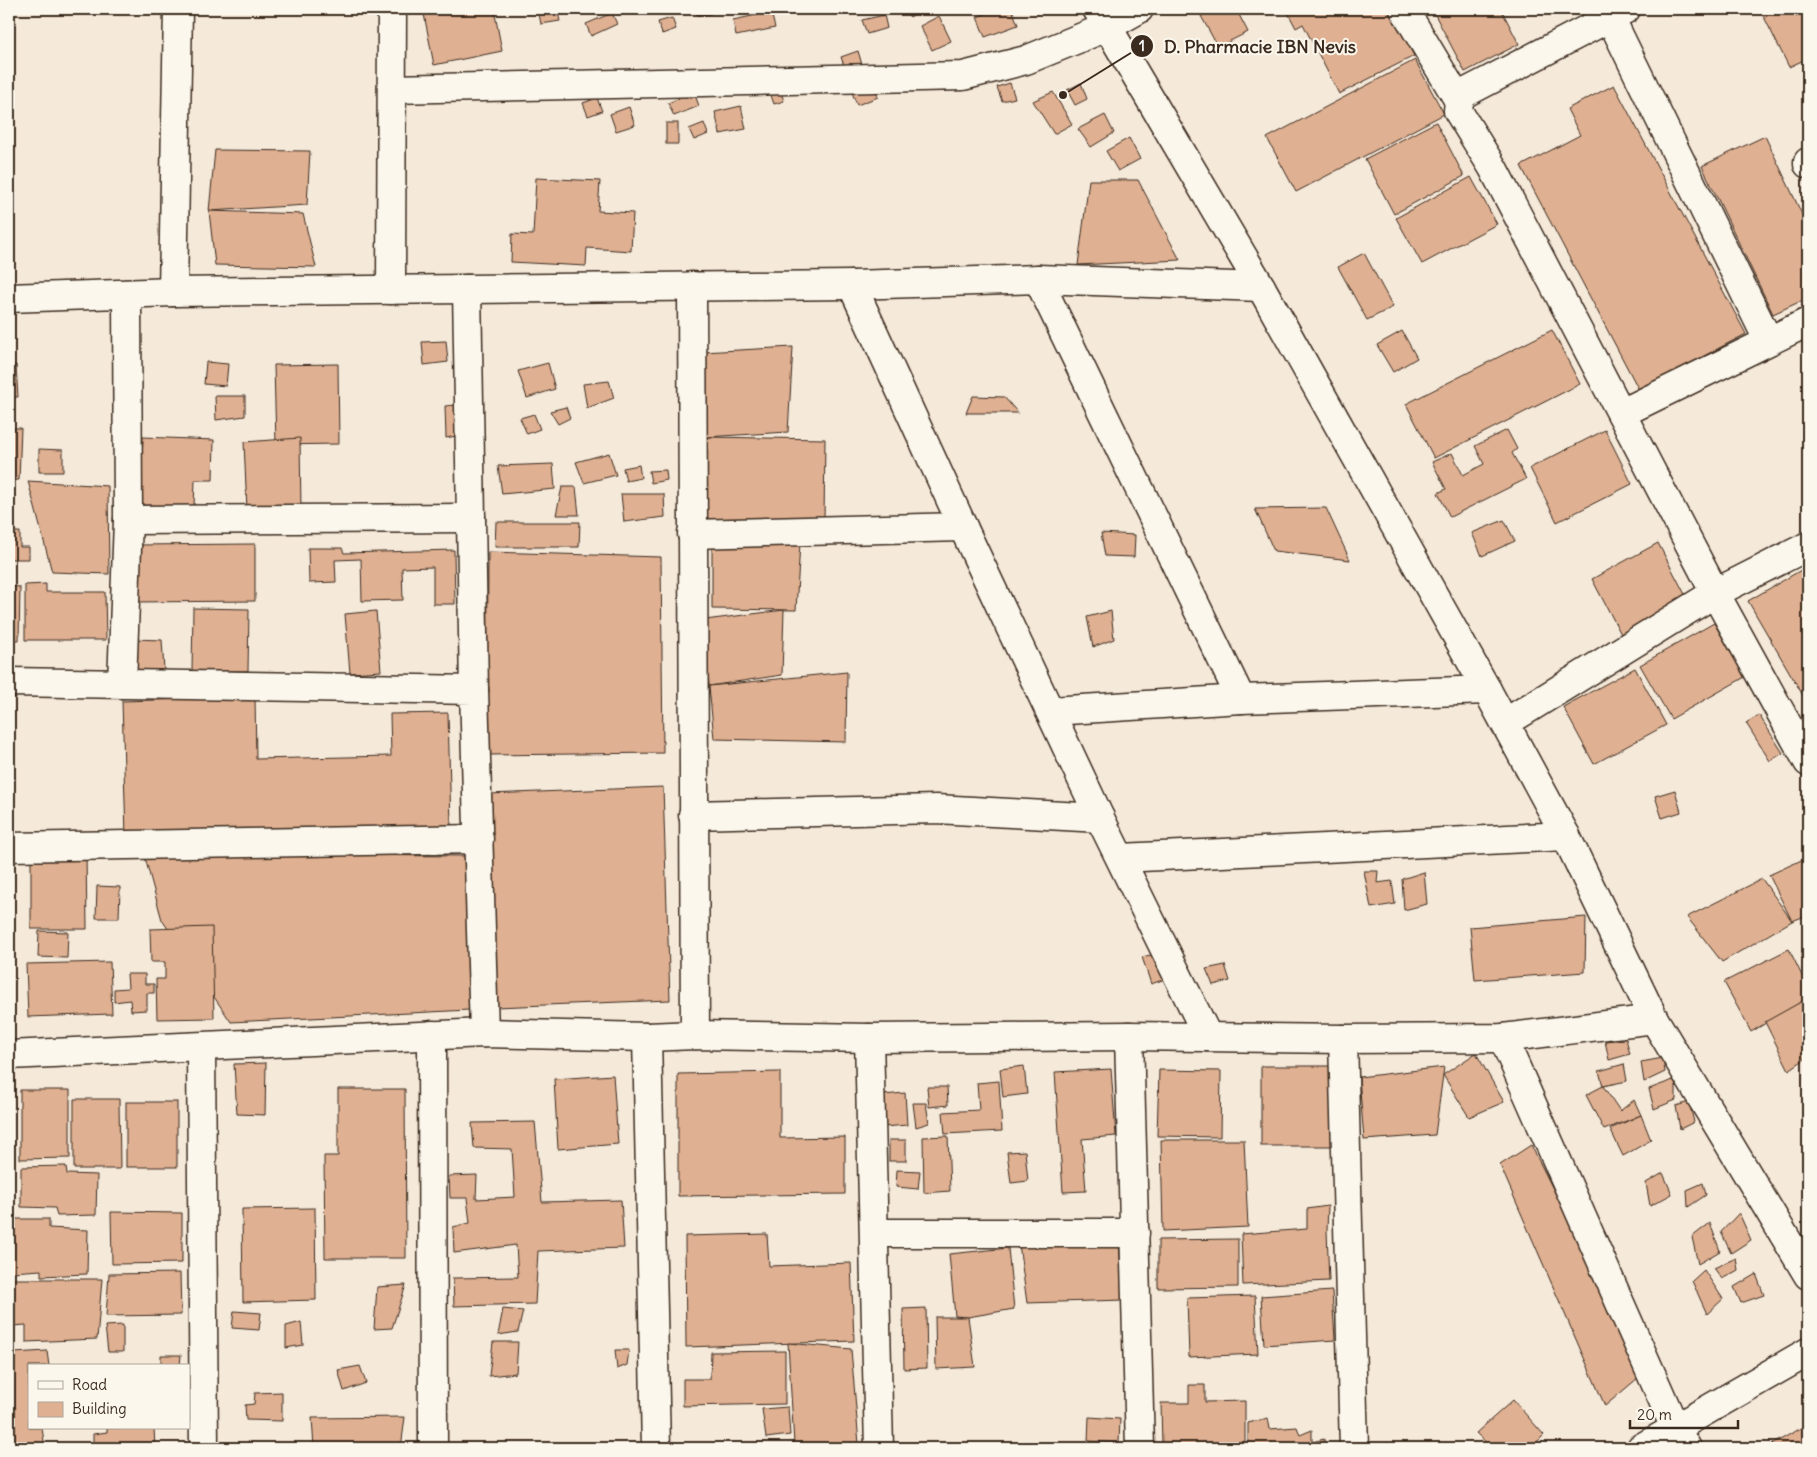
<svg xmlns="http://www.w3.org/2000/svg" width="1817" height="1457" font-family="Delius,sans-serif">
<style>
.building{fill:#dfb091;stroke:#3b2a1e}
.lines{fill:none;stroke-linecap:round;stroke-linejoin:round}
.minor-casing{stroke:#3b2a1e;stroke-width:31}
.tertiary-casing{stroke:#3b2a1e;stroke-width:31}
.minor{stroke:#fbf7ec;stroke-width:28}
.tertiary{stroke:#fbf7ec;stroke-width:28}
.leader{fill:none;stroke:#3b2a1e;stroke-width:2}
.callout-dot{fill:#3b2a1e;stroke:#fbf7ec;stroke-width:2}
.mark-label{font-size:15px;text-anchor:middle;font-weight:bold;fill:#fff}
.callout-label{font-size:18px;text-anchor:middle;font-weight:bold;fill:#3b2a1e;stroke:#fbf7ec;stroke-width:4;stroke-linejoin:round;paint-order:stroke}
</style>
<rect width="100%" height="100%" fill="#f5e9da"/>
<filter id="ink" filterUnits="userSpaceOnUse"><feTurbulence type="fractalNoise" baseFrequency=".02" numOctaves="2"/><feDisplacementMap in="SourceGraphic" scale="10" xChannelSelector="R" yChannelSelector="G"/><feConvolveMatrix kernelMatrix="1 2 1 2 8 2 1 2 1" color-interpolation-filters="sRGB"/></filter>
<g filter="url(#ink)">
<!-- building -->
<g class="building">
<polygon points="423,9 494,9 502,51 434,65"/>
<polygon points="538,9 557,9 560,21 541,24"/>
<polygon points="697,9 710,9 711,14 697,15"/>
<rect x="832" y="9" width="22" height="3"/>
<polygon points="903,9 919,9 920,10 910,17"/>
<polygon points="999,9 1012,9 1018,25 985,37 977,17"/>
<polygon points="1215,9 1236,9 1248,32 1218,47 1201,16"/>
<polygon points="1286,9 1390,9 1414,56 1339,94 1303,24 1296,28"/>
<polygon points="1432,9 1501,9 1519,44 1465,72"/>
<polygon points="1760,9 1808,9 1808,58 1789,67"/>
<polygon points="771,12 775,28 736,36 733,20"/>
<polygon points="612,13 617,24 591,36 586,24"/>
<polygon points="884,15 887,28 867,34 862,20"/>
<polygon points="939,16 951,41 932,50 920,26"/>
<polygon points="672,18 676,29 662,34 658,22"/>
<polygon points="858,51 863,68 847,74 841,57"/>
<polygon points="1415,60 1444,114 1296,192 1267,138"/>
<polygon points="873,83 878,97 857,105 851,90"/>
<polygon points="1010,83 1015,98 1002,101 997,87"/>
<polygon points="1081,83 1087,99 1075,105 1067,90"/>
<polygon points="1614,85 1746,334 1639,390 1521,166 1580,135 1567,109"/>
<polygon points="779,87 784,101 774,104 769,90"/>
<polygon points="694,92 699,106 674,116 668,103"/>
<polygon points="1053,92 1072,124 1054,134 1033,101"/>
<polygon points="597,98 602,111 588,116 583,103"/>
<polygon points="741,106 746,129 720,134 715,112"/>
<polygon points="629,107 635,125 616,131 610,114"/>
<polygon points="1105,115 1114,133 1091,147 1078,129"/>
<polygon points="1436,122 1464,176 1394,214 1365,159"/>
<rect x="666" y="123" width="12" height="21"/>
<polygon points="704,123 708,134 694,140 689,129"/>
<polygon points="1765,136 1808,227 1808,298 1773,314 1702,166"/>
<polygon points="1129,138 1140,159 1118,171 1106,151"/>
<polygon points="215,150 310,151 307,205 209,211"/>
<polygon points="1471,177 1497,224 1422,264 1396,218"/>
<polygon points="536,178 600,181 598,211 633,213 631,251 587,248 586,266 511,262 512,234 533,235"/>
<polygon points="1089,180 1138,180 1180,260 1078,265"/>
<polygon points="209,211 303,214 316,267 215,265"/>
<polygon points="1364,253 1393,307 1367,320 1338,267"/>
<polygon points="1552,330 1580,384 1434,458 1406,404"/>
<polygon points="1402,331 1417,358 1393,372 1377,345"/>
<polygon points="446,341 448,362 424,365 422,342"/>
<polygon points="793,347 788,432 705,437 703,352"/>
<polygon points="206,362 228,364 226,386 204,384"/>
<polygon points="548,363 555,389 527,398 518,371"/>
<polygon points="338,364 339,444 276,445 274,365"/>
<polygon points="9,365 16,365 18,397 12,397 13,424 9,424"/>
<polygon points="609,381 614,398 587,408 583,384"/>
<polygon points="215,396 245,396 245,416 216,420"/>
<polygon points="973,396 1004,397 1018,413 966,413"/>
<polygon points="465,404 466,434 446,438 445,406"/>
<polygon points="566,407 570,418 558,424 550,411"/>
<polygon points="534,414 540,429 527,434 520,418"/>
<polygon points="9,428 21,428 19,480 9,479"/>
<polygon points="1507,430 1517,449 1512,453 1526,479 1450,517 1438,493 1446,489 1432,462 1452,453 1463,475 1484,464 1475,446"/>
<polygon points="1605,430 1632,484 1557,522 1530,468"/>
<polygon points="143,437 214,440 213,480 195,480 194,507 140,505"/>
<polygon points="705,437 825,439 824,522 704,523"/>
<polygon points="300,438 301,511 247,511 244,442"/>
<polygon points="39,449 63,450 63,472 39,472"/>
<polygon points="609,453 616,475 584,483 576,462"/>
<polygon points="553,464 555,489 502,494 498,466"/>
<polygon points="639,465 641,478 626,481 623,468"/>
<polygon points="666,470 667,480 651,483 649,471"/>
<polygon points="28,481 108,486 109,574 52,572"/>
<polygon points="562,487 576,487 579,515 556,515"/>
<polygon points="621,494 664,494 665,517 624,522"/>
<polygon points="1326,508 1350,560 1274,551 1255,509"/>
<polygon points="1504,520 1515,541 1482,556 1472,533"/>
<polygon points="496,522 580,522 579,547 495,547"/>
<polygon points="9,532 20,532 20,547 29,547 29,559 9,559"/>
<polygon points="1101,533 1135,535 1134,557 1105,556"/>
<polygon points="712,540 800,543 796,610 712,609"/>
<polygon points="1658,543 1688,600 1622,636 1592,579"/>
<polygon points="255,544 255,601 133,602 133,545"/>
<polygon points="308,548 342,548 344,553 454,550 455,604 433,604 433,567 402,568 403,600 362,601 361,559 335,560 336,582 309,583"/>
<polygon points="488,552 661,557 663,753 487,755"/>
<polygon points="1808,566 1808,704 1748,601"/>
<polygon points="46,584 46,592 105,592 106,640 25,640 25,585"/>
<polygon points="9,586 20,587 19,640 9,640"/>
<polygon points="193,608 249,609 248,671 192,671"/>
<polygon points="784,610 782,675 709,686 705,620"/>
<polygon points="376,611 381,671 350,673 345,614"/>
<polygon points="1111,611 1114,639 1093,647 1087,617"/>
<polygon points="1714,623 1745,677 1671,719 1640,665"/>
<polygon points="133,639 162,640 164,670 134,672"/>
<polygon points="1635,668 1666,725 1594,764 1563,707"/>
<polygon points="847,672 846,742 714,739 709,686"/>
<polygon points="255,697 256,759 391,756 390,714 448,713 451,826 126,836 122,701"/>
<polygon points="1759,715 1783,753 1770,761 1746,723"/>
<polygon points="663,787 670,1000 496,1007 489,794"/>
<polygon points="1675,790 1681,812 1662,818 1655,796"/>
<polygon points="31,852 86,852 87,929 31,929"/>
<polygon points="144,854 468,856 469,1010 231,1022 162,920"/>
<polygon points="1808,857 1808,915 1792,921 1769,875"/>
<polygon points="1364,871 1378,871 1377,883 1392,881 1395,904 1371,908"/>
<polygon points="1424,872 1427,904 1404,910 1402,879"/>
<polygon points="1762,879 1792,921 1722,962 1687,917"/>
<polygon points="97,886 120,887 119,918 96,918"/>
<polygon points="1586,917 1585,972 1475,980 1470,927"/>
<polygon points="212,927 214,1018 157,1019 156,979 165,979 165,962 151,962 150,929"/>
<polygon points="39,931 68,932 67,958 38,957"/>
<polygon points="1789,949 1808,988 1808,998 1751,1032 1724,982"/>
<polygon points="1163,952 1171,977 1151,984 1142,957"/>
<polygon points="110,962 112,1014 28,1017 26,964"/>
<polygon points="1225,965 1230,981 1213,985 1206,969"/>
<polygon points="127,974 145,974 145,984 154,984 154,993 147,993 147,1010 131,1011 130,1000 114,1002 114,989 128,988"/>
<polygon points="1808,998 1808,1057 1789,1070 1765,1022"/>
<polygon points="1626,1039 1630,1054 1609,1060 1605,1041"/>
<polygon points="1476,1053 1504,1102 1469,1117 1443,1075"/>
<polygon points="1663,1058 1665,1072 1644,1082 1641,1062"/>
<polygon points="266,1063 265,1115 237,1114 234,1064"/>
<polygon points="1624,1064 1627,1081 1603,1086 1599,1071"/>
<polygon points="1024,1066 1027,1094 1003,1097 1000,1069"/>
<rect x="1261" y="1066" width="75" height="80"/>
<polygon points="1444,1067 1435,1135 1364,1140 1359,1077"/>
<polygon points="1111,1069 1116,1136 1082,1139 1086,1191 1063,1192 1055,1072"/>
<polygon points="1159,1070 1221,1071 1220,1137 1157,1136"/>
<polygon points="780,1072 780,1138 845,1137 845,1194 678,1196 678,1074"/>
<polygon points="613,1075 618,1144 558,1149 554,1079"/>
<polygon points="1676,1079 1676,1100 1654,1109 1649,1089"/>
<polygon points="999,1081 1002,1131 945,1134 943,1112 979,1110 977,1083"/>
<polygon points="1603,1086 1620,1111 1634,1100 1641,1115 1604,1130 1586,1095"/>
<polygon points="927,1087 947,1087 948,1105 929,1107"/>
<polygon points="338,1089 405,1089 406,1258 325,1258 324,1156 338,1156"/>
<polygon points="20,1090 70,1090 70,1158 20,1159"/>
<polygon points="905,1093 907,1125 884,1127 883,1095"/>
<polygon points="74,1099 119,1099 120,1169 74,1169"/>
<rect x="126" y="1102" width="51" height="65"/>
<polygon points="1689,1102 1694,1122 1680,1129 1676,1106"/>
<polygon points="913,1103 926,1103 929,1123 916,1127"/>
<polygon points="1641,1115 1651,1140 1623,1156 1610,1129"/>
<polygon points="535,1122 542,1202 621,1200 624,1248 538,1251 535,1304 454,1306 453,1278 518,1277 516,1245 454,1253 453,1227 470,1223 467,1198 450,1198 449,1176 477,1175 476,1199 515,1197 512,1149 474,1148 472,1123"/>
<polygon points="948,1136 950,1191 924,1193 923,1137"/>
<rect x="889" y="1140" width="17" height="21"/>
<polygon points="1161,1140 1244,1140 1248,1227 1163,1231"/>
<polygon points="1531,1145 1645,1372 1605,1406 1500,1165"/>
<polygon points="1025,1151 1028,1181 1011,1183 1007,1152"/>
<polygon points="66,1166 67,1174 97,1175 96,1215 57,1216 55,1208 21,1207 21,1167"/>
<polygon points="897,1170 920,1171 918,1189 896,1187"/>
<polygon points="1663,1173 1672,1194 1650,1206 1646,1183"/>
<polygon points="1703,1183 1706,1195 1688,1207 1687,1190"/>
<polygon points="1328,1206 1327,1230 1329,1281 1243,1285 1241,1234 1307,1229 1307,1209"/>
<polygon points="315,1208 316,1300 243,1302 242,1209"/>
<polygon points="111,1212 182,1213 182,1263 112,1264"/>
<polygon points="1739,1213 1751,1240 1731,1253 1721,1232"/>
<polygon points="9,1219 49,1219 49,1228 88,1230 87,1274 41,1276 41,1270 12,1272"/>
<polygon points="1710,1223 1720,1251 1698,1264 1692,1237"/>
<polygon points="767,1234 769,1266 851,1263 854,1341 686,1347 685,1236"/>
<polygon points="1238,1239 1238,1287 1158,1288 1158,1240"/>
<polygon points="1019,1244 1119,1245 1124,1300 1027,1303"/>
<polygon points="1008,1248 1014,1309 968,1317 955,1316 949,1254"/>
<polygon points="1736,1258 1738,1270 1722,1279 1714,1268"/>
<polygon points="1704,1270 1723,1299 1707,1314 1692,1281"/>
<polygon points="180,1273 181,1315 106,1316 109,1274"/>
<polygon points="1756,1274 1764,1295 1741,1303 1734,1287"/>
<polygon points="9,1279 102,1279 97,1339 26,1342 26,1325 12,1326 13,1300 9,1300"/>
<polygon points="406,1285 392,1328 374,1329 377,1287"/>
<polygon points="1332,1291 1335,1340 1264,1345 1261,1296"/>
<polygon points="1255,1296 1258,1354 1189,1357 1187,1298"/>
<polygon points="926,1308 927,1368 904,1369 903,1309"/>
<polygon points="503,1309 523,1311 518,1332 498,1335"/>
<polygon points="234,1311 261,1313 259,1330 232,1328"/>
<polygon points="935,1317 968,1317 975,1367 936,1369"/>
<polygon points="301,1322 303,1345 286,1348 286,1326"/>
<polygon points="123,1325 123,1352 108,1352 105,1326"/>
<polygon points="493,1342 518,1342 516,1373 489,1376"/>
<polygon points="788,1343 851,1349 859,1444 794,1444"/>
<polygon points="615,1350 629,1350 627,1365 617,1369"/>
<polygon points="47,1351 49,1366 29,1366 29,1428 42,1428 45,1448 15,1448 14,1353"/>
<polygon points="785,1351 785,1404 683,1406 683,1379 710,1379 711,1352"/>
<polygon points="161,1355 181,1355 180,1366 161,1366"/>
<polygon points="360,1366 366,1383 344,1391 338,1370"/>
<polygon points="1189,1385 1205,1385 1205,1402 1245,1401 1245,1448 1162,1448 1161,1403 1189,1403"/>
<polygon points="282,1392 282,1421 246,1420 245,1405 254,1404 255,1393"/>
<polygon points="1513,1400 1544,1435 1531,1448 1492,1448 1476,1433"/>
<polygon points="788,1407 790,1435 766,1438 762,1409"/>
<polygon points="405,1417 401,1448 314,1448 312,1418"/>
<polygon points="1089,1417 1120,1419 1119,1443 1088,1441"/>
<polygon points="1268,1418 1270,1429 1297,1427 1300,1435 1312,1430 1312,1442 1324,1439 1325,1448 1248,1448 1248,1423"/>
<polygon points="1808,1424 1808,1448 1766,1448"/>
<polygon points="107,1428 154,1428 155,1448 93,1448 93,1434 107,1432"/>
</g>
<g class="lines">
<defs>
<g id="minor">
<polyline points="1404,9 1459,101"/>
<polyline points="1626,9 1463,94 1459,101 1458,111 1493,168 1715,593 1808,762"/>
<polyline points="1610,17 1768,340"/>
<polyline points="392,89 963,76 1026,60 1107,27 1139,9"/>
<polyline points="1808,162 1808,164"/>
<polyline points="1038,279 1241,699"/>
<polyline points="852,285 963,527 1100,818 1208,1037"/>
<polyline points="692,286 695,1035"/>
<polyline points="467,289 474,690"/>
<polyline points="391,290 392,9"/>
<polyline points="173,292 178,9"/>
<polyline points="9,298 173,292 852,285 1038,279 1261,287"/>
<polyline points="1622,413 1808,322"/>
<polyline points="128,520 471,518"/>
<polyline points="692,534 963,527"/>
<polyline points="9,682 474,690 484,1033"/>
<polyline points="122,684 128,520 127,294"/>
<polyline points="1051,711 1241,699 1487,690"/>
<polyline points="1505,723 1715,593 1808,546"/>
<polyline points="693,815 936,809 1100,818"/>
<polyline points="9,847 479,839"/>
<polyline points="1121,858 1566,836"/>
<polyline points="432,1035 433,1448"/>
<polyline points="1129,1036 1140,1448"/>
<polyline points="647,1037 656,1448"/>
<polyline points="869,1038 879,1448"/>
<polyline points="1503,1038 1676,1430 1687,1448"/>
<polyline points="1343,1039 1354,1448"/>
<polyline points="201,1047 204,1448"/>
<polyline points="9,1055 484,1033 647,1037 695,1035 869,1038 1129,1036 1343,1039 1503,1038 1654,1019"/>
<polyline points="875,1233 1135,1233"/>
<polyline points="1641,1448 1808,1352"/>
</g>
<polyline id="tertiary" points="1097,9 1261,287 1487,690 1566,836 1654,1019 1808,1275"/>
</defs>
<!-- minor casing -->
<use href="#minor" class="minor-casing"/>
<!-- tertiary casing -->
<use href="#tertiary" class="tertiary-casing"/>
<!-- minor -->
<use href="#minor" class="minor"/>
<!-- tertiary -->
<use href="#tertiary" class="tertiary"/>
</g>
</g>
<!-- callouts -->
<path class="leader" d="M1063 95L1142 46"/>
<g class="callout-dot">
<circle cx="1063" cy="95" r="5"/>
<circle cx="1142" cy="46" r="12"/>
</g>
<g class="mark-label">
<text x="1142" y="51">1</text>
</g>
<g class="callout-label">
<text x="1260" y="53">D. Pharmacie IBN Nevis</text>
</g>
<!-- margin -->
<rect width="1817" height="1457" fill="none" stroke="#fbf7ec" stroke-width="30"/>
<rect x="15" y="15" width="1787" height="1427" fill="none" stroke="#3b2a1e" stroke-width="2" filter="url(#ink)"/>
<!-- legend -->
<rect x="28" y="1364" width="162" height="65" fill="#fbf7ec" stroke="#aea59a"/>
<rect x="38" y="1381" width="25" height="8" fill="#fbf7ec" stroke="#aea59a"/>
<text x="72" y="1390" font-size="15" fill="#3b2a1e">Road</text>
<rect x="38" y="1402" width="25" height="15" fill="#dfb091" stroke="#aea59a"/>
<text x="72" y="1414" font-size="15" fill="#3b2a1e">Building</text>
<!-- scale -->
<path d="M1630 1420v8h108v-8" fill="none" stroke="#3b2a1e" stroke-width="2.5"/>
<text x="1637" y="1420" font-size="15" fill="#3b2a1e" stroke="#fbf7ec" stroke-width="4" paint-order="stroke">20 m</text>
</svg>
